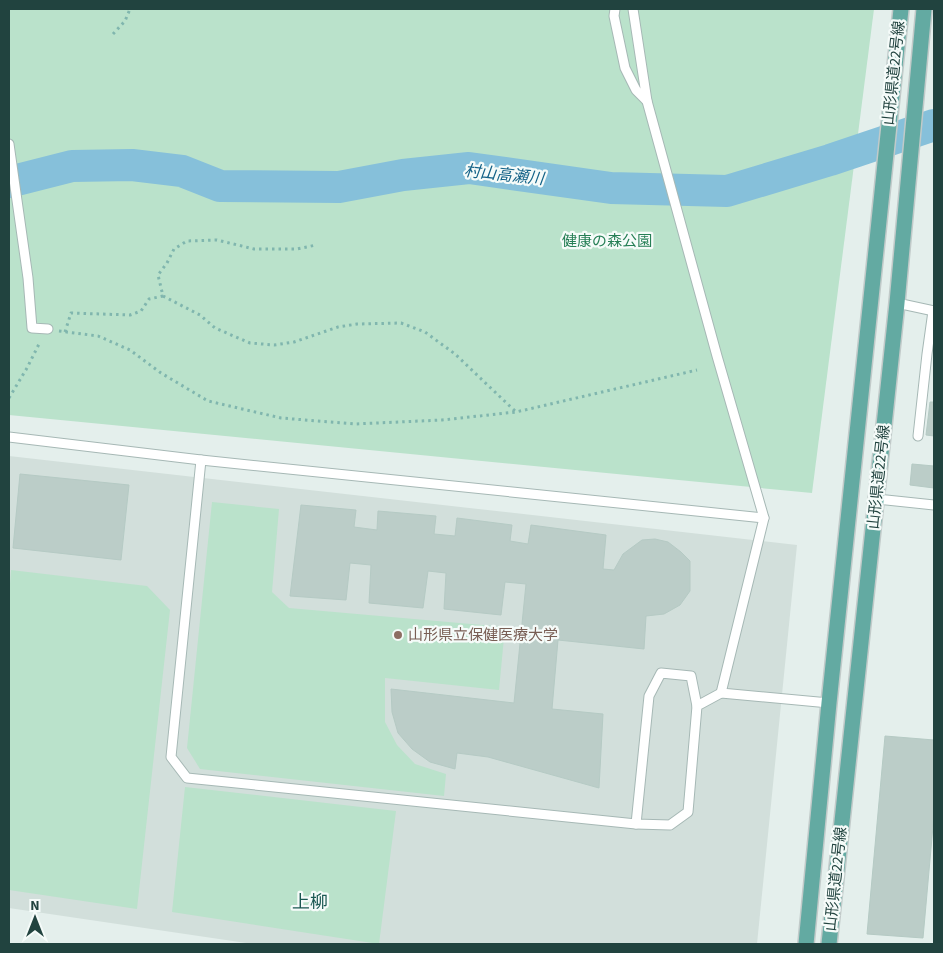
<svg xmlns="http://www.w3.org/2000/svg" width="943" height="953" font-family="'Source Sans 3','Noto Sans JP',sans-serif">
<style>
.built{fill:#d2dfdb}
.green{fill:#bae2cb}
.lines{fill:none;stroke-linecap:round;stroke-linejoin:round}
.river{stroke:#86c0da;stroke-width:32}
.building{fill:#bbcdc8;stroke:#b5cac4}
.lane-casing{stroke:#a6b8b5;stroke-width:11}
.primary-casing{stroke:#c1cac9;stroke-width:18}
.path{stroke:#80b6ae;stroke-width:3;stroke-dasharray:2.5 4;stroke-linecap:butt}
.lane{stroke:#fff;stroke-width:9}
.primary{stroke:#63aaa2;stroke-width:15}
.education-dot{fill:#8d6e63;stroke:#f5fbf9;stroke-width:2}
.labels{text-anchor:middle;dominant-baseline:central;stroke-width:4.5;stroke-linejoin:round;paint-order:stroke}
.street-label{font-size:15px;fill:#21433f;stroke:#f5fbf9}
.park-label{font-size:15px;fill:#267f56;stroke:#f5fbf9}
.education-label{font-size:15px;fill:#785e54;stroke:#f5fbf9;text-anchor:start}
.water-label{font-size:16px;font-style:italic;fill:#136287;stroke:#f5fbf9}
.quarter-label{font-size:18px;fill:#1a5852;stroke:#f5fbf9}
</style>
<rect width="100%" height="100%" fill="#e4efec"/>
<!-- built -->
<polygon class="built" points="9,456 797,545 757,944 253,944 9,908"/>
<!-- green -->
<g class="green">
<polygon points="9,9 874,9 812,493 9,415"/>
<polygon points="212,502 279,509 272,592 289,608 505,627 499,690 385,678 385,722 397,745 415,764 446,774 444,796 200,769 187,748"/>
<polygon points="11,570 147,586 170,610 137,909 9,890 9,597"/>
<polygon points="185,787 396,811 379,944 172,912"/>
</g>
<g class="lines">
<!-- river -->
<polyline class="river" points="9,182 72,166 132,165 182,171 220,186 339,187 403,175 469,168 611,188 727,191 830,160 934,125"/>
</g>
<!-- building -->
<g class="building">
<polygon points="930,402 934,402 934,436 926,435"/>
<polygon points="912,464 934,466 934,488 910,485"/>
<polygon points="20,474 129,485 121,560 13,548"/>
<polygon points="301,505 356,510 354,527 377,530 378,511 436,516 434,534 455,536 457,518 512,525 510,541 528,544 531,525 606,535 603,569 614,570 623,554 642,540 655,539 668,542 681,552 690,561 690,591 680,605 664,614 646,616 644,649 558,640 552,709 603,714 599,788 488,757 457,753 455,769 430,762 412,749 398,733 392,712 391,689 514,703 526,584 505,582 501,615 444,609 446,573 428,571 423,608 369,603 371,565 350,563 346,600 290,596"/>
<polygon points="885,736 934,740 934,815 923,938 867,934"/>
</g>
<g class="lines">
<defs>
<g id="lane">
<polyline points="615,9 614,16 625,68 636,90 647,101"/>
<polyline points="633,9 647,101 717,356 764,518"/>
<polyline points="9,144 28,278 32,328 48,329"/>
<polyline points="897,303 934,311"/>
<polyline points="918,436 927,354 933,311"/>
<polyline points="9,437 201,460 764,518 721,693 829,703"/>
<polyline points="201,460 171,757 187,778 636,824 670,825 688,812 697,706 721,693"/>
<polyline points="877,499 934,505"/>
<polyline points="636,824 649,696 661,673 691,676 697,706"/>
</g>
<g id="primary">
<polyline points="806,944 829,703 901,9"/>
<polyline points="829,944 897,303 924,9"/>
</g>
</defs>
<!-- lane casing -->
<use href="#lane" class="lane-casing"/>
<!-- primary casing -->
<use href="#primary" class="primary-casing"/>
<!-- path -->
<g class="path">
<polyline points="113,34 125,21 130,9"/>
<polyline points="163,296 200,315 215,328 250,343 274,345 294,342 338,327 357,324 401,323 425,332 455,354 516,412"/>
<polyline points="59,331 98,336 130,350 161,373 208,401 281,418 355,424 442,420 516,412 697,370"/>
<polyline points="65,332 71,313 130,315 141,311 149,299 163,296 158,275 167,263 174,249 187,241 217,240 254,249 297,249 316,245"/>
<polyline points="9,398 27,368 40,342"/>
</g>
<!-- lane -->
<use href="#lane" class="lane"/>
<!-- primary -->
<use href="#primary" class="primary"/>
</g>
<!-- markers -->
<circle class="education-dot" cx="398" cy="635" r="5"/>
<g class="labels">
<!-- street labels -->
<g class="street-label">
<text transform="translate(894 73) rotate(-84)">山形県道22号線</text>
<text transform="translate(879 477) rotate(-84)">山形県道22号線</text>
<text transform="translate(836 879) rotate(-84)">山形県道22号線</text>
</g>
<!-- park labels -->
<g class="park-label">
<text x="607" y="241">健康の森公園</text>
</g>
<!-- education labels -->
<g class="education-label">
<text x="408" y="635">山形県立保健医療大学</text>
</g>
<!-- water labels -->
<g class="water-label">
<text transform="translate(504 175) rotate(6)">村山高瀬川</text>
</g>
<!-- quarter labels -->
<g class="quarter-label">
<text x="310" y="902">上柳</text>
</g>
</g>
<!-- border -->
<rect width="943" height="953" fill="none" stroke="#21433f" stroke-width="20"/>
<!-- north arrow -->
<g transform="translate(35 918)" stroke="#f5fbf9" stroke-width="4" paint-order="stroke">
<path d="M0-4L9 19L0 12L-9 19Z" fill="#21433f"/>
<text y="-8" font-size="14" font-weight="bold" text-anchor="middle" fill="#21433f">N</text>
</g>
</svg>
